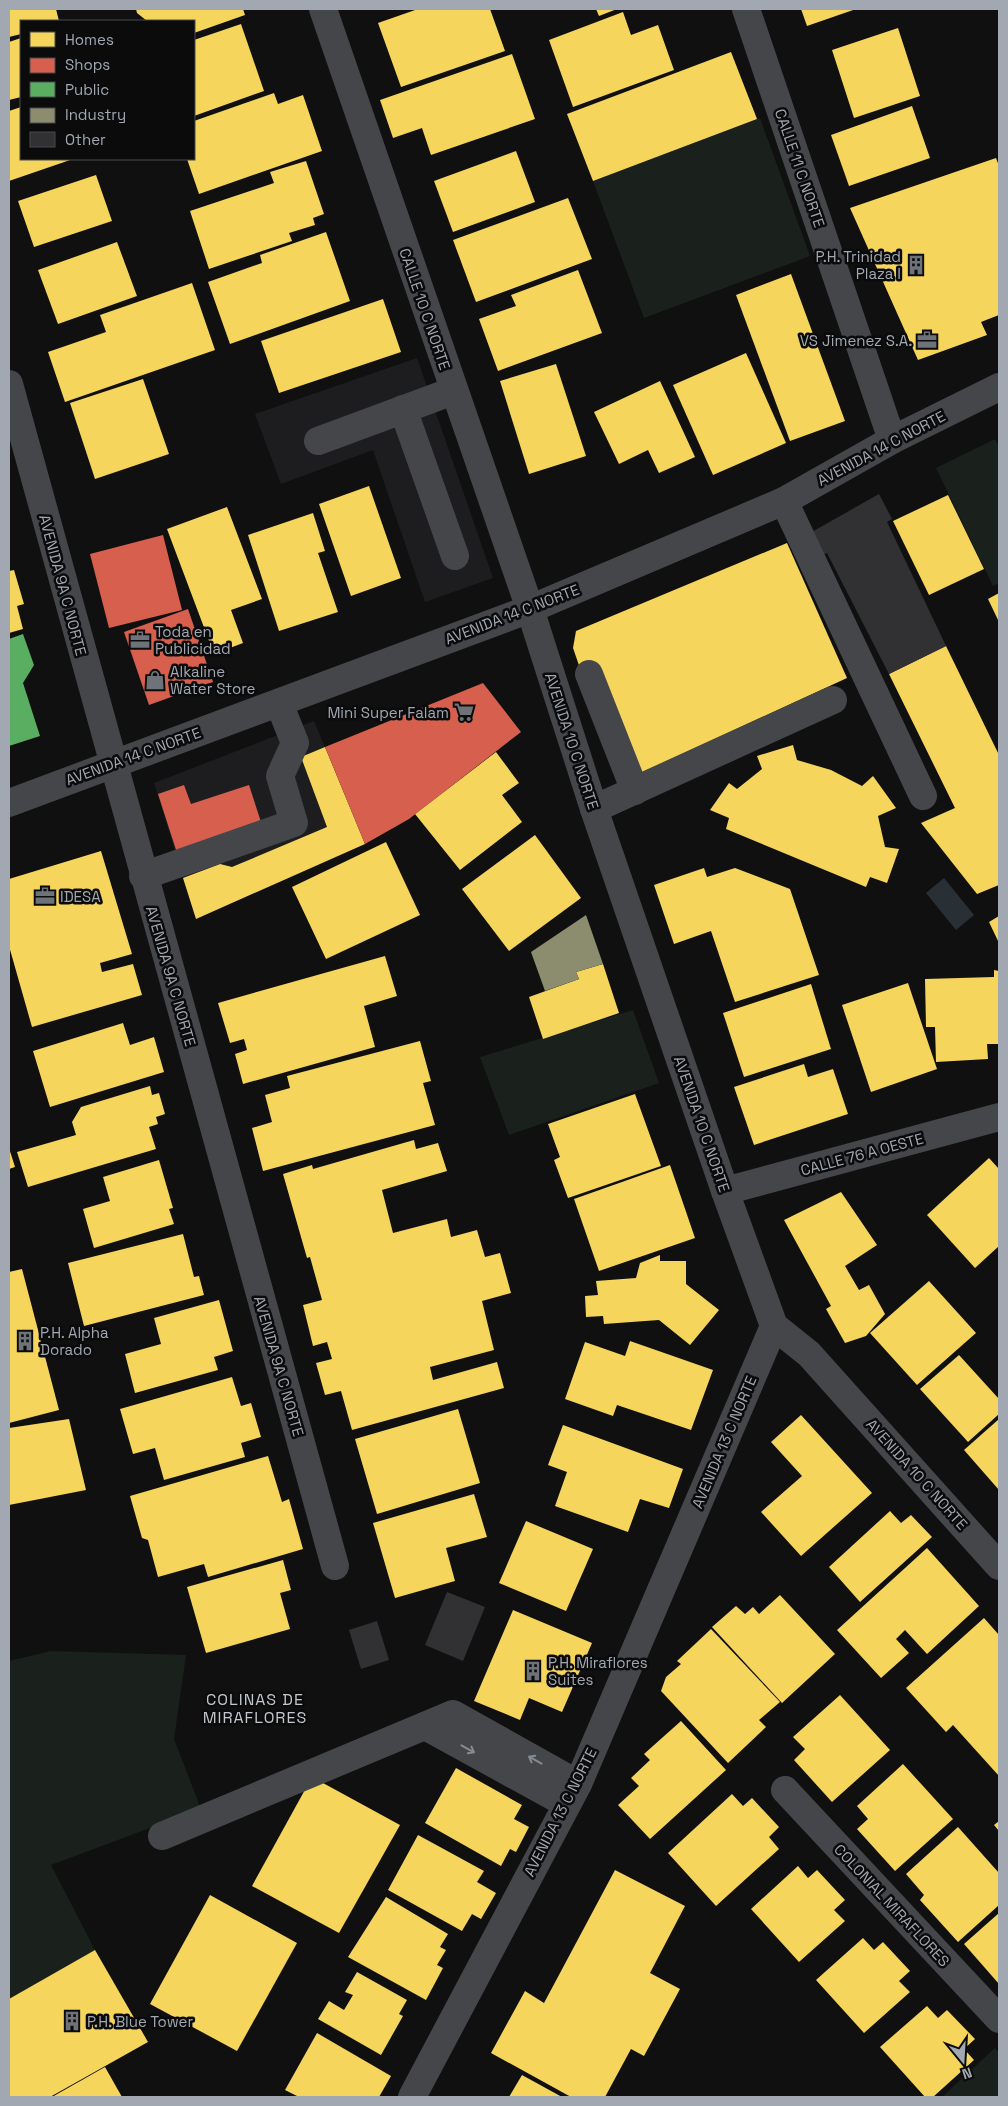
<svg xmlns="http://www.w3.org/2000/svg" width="1008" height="2106" font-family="'Space Grotesk',sans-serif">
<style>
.built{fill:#1d1d1f}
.green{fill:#1a201b}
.water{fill:#283035}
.homes{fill:#f6d55c}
.shops{fill:#d6604d}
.public{fill:#5aae61}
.industry{fill:#8c8c6e}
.building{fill:#313133}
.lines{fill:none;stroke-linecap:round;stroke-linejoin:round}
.minor{stroke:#454649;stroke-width:28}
.oneway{stroke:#858b92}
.labels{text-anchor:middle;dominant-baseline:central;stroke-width:5;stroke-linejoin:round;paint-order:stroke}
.street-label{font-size:15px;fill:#a1a8b1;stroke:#0b0b0c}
.poi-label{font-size:15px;fill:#a1a8b1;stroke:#0b0b0c;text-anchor:start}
.neighbourhood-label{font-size:16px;letter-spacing:1px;fill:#c2c6cd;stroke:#0b0b0c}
</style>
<rect width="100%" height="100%" fill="#101011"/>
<!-- built -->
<g class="built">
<polygon points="417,358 493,578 425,602 373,450 281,484 255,414"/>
<polygon points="314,721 365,844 196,919 154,783"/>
</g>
<!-- green -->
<g class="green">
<polygon points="760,118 810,256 644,318 593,181"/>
<polygon points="995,439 999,447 999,583 993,586 936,468"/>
<polygon points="633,1010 659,1083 509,1135 480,1057"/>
<polygon points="51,1651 186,1655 174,1739 201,1809 51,1865 95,1950 9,1999 9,1661"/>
<polygon points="995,2048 999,2053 999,2097 942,2097"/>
</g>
<!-- water -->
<polygon class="water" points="944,878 974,915 956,930 926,893"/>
<!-- homes -->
<g class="homes">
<polygon points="9,9 56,9 59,21 21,21 21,34 9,37"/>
<polygon points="136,9 243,9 245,15 194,33 194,21 147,21 137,13"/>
<polygon points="418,9 490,9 505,51 401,87 378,23"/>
<polygon points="596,9 617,9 599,16"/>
<polygon points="801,9 856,9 807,26"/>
<polygon points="623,12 631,35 658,25 674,70 573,107 549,40"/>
<polygon points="241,24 264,91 194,116 194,40"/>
<polygon points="898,28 920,96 854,118 832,50"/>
<polygon points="21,38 21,97 9,100 9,42"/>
<polygon points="731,52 757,119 593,181 567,114"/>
<polygon points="512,54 535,119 431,155 422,128 393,138 380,100"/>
<polygon points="274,93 278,104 303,95 322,151 199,194 187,159 194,159 194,121"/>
<polygon points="912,106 930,158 849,186 831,135"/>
<polygon points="21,107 21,159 73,159 9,181 9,111"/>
<polygon points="516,151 535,202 453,232 434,181"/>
<polygon points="996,158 999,166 999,315 981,322 987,335 918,360 850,208"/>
<polygon points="306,161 324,214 313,218 315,225 289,233 292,241 209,269 190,211 274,183 270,172"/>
<polygon points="96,175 112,221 34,247 18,201"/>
<polygon points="568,198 592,259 476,302 453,240"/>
<polygon points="326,232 350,301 230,344 208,282 262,263 260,255"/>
<polygon points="117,242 137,296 58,324 38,270"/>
<polygon points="578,270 602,333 498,371 479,319 516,306 511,295"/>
<polygon points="791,274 845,421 790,441 736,295"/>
<polygon points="192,283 215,350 65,402 48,352 106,332 100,315"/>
<polygon points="383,299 401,352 279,393 261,341"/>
<polygon points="746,353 786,443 713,475 673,385"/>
<polygon points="556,364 586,456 529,474 500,381"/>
<polygon points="143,379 169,454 95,479 70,403"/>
<polygon points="660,381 695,457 659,473 648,450 619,464 594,412"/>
<polygon points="369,486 401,578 351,596 319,504"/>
<polygon points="948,495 984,569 929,595 893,521"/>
<polygon points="227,507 262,599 231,610 243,643 214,654 167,529"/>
<polygon points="313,513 325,551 318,553 338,612 279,631 248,535"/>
<polygon points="787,543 847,678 641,773 583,677 573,648 576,631"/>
<polygon points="14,570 24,604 17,606 23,629 9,633 9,571"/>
<polygon points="999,593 999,622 988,599"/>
<polygon points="946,646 999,755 999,885 977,894 921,823 955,808 889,674"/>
<polygon points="793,745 797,760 831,770 862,786 873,776 896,808 878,816 885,847 899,849 887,883 870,877 866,887 726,829 729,818 710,810 729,783 737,789 762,769 757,756"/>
<polygon points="325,747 365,844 196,919 183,878 220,864 232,867 327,827 301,757"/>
<polygon points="496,752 519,783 502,795 522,822 460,870 415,814"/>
<polygon points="535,835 581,898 509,951 462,889"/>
<polygon points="386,842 420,915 326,959 292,887"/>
<polygon points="101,851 132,954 100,963 102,972 133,964 142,995 32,1027 9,946 9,879"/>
<polygon points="704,868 707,877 735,868 790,889 819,975 735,1002 711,931 674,944 654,885"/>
<polygon points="999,916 999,943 989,922"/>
<polygon points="385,956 397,996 364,1006 375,1047 243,1084 235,1054 247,1050 244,1039 230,1043 218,1003"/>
<polygon points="603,964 619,1013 543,1039 529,997 579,979 576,972"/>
<polygon points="994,970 999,971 999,1044 987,1044 988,1059 936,1062 935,1027 926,1027 925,979 994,977"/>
<polygon points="908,983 937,1069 871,1092 842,1005"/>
<polygon points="811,984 831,1049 744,1077 723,1013"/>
<polygon points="123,1023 130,1045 154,1037 164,1072 50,1107 33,1051"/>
<polygon points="420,1041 431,1081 423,1083 435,1125 263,1171 252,1128 272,1122 265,1095 290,1088 287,1076"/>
<polygon points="804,1064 808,1077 833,1069 848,1114 754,1145 734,1087"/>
<polygon points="150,1086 152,1095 159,1093 165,1114 156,1117 158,1124 149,1127 156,1149 28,1187 17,1152 76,1135 72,1122 81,1107"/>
<polygon points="635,1094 661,1166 568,1198 554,1160 560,1157 548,1124"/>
<polygon points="414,1140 416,1149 438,1143 447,1171 382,1190 393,1233 447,1219 451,1237 477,1230 485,1257 500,1253 511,1293 482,1301 494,1350 430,1367 433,1380 497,1362 504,1388 352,1430 341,1391 325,1395 316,1363 332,1359 327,1342 313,1346 303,1305 322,1300 310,1257 307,1258 283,1174 312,1165 313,1169"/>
<polygon points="9,1148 15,1167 9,1169"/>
<polygon points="989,1158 999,1169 999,1246 975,1268 927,1215"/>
<polygon points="159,1160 173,1208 169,1209 174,1224 94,1248 83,1209 110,1201 103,1177"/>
<polygon points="670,1165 695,1238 599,1271 574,1199"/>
<polygon points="841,1192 877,1245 845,1266 859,1290 869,1285 885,1314 866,1336 845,1343 826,1309 831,1306 784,1220"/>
<polygon points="183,1234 194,1277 199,1276 204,1295 84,1326 68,1263"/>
<polygon points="660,1255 660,1261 686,1261 686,1284 719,1310 690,1345 659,1320 604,1324 603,1316 586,1317 585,1296 598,1295 596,1281 636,1278 640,1263"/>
<polygon points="22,1269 59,1410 9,1423 9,1272"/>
<polygon points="929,1281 976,1333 917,1385 870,1333"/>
<polygon points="219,1300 233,1351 214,1357 218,1370 135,1393 125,1354 161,1344 154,1318"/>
<polygon points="630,1341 713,1370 691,1430 617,1405 613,1416 565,1399 585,1342 625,1356"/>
<polygon points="959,1355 999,1399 999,1414 968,1442 920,1389"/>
<polygon points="232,1377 241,1406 251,1403 261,1437 241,1443 245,1457 164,1480 155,1448 133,1454 120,1409"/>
<polygon points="458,1409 480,1483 377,1514 355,1439"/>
<polygon points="801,1415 872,1493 801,1556 761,1512 802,1476 771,1442"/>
<polygon points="69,1419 86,1490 9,1505 9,1428"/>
<polygon points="999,1419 999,1490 964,1450"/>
<polygon points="563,1425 683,1469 669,1508 640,1499 628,1532 555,1506 567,1472 548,1465"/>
<polygon points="268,1456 282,1502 289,1499 303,1549 208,1577 204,1564 158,1577 148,1540 142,1538 130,1496"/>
<polygon points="474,1494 487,1537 446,1548 455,1581 395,1598 373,1523"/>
<polygon points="890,1511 901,1523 911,1515 932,1537 860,1602 829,1567"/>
<polygon points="526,1521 593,1549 566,1611 499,1583"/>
<polygon points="927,1548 979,1606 927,1654 905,1630 896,1639 909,1653 881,1678 837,1630"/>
<polygon points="283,1560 291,1590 280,1593 290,1629 206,1653 187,1587"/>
<polygon points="780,1595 835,1654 782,1703 712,1627 736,1606 745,1614 753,1607 759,1614"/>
<polygon points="513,1610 592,1643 562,1712 529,1698 520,1720 474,1701"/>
<polygon points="984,1618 999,1635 999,1776 953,1725 946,1732 906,1688"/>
<polygon points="711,1629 780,1702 759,1720 766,1727 728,1763 661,1691 666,1677 681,1664 677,1661"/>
<polygon points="840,1695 890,1750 832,1802 794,1760 805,1749 793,1737"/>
<polygon points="681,1721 726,1770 650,1839 618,1805 639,1786 631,1778 650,1760 644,1754"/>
<polygon points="903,1764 953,1819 895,1871 857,1829 868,1819 857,1806"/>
<polygon points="456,1768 522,1805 514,1819 529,1827 516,1852 510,1849 501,1866 425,1823"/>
<polygon points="312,1777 400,1825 339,1933 252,1886"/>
<polygon points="732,1794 743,1806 752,1798 779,1827 769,1837 779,1849 716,1906 668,1853"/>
<polygon points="999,1821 999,1831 994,1825"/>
<polygon points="958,1827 999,1873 999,1905 958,1942 920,1900 924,1895 906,1874"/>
<polygon points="418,1835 484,1871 477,1882 496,1893 481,1919 472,1914 462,1931 388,1890"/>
<polygon points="798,1866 808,1878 817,1870 845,1900 834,1910 845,1921 799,1962 751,1909"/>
<polygon points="615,1870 685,1906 650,1973 680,1989 644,2056 631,2049 605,2097 571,2097 491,2053 525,1991 544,2003"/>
<polygon points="210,1895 297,1943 237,2051 150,2004"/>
<polygon points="386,1897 448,1934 440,1947 446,1950 437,1965 443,1968 426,2000 348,1957"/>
<polygon points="999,1913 999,1984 964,1944"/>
<polygon points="863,1938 874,1950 883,1942 910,1971 899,1981 910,1992 864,2033 816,1980"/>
<polygon points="95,1950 148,2042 50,2097 9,2097 9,1999"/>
<polygon points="357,1972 407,2000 399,2014 403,2016 381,2055 318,2019 329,2001 344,2010 353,1995 345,1992"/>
<polygon points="927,2006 938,2018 947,2010 975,2039 964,2049 974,2060 933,2097 925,2097 880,2047"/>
<polygon points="317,2033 391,2076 379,2097 299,2097 285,2090"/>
<polygon points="105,2067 122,2097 52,2097"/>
<polygon points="522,2075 562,2097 509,2097"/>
</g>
<!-- shops -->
<g class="shops">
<polygon points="163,535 182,610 109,628 90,554"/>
<polygon points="188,609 213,682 149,705 124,632"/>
<polygon points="483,683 521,732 409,819 365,844 325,747"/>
<polygon points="184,785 191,804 249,785 262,825 177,853 158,794"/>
</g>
<!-- public -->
<polygon class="public" points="23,634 34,665 23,683 40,736 9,746 9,639"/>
<!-- industry -->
<polygon class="industry" points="586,915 603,964 576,972 579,979 545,991 531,952"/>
<!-- building -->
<g class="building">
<polygon points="879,494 892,519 887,522 946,646 889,674 827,553 822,555 810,533"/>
<polygon points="447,1592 485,1607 463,1661 425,1645"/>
<polygon points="377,1621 389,1660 361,1669 349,1630"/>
</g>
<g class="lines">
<!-- minor -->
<g class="minor">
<polyline points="323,9 530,609 594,809 725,1191 774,1326 809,1354 999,1566"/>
<polyline points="746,9 892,440"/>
<polyline points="9,384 335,1566"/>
<polyline points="403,409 455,556"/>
<polyline points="318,441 453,391"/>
<polyline points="784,501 923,796"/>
<polyline points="589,674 635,791"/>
<polyline points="9,803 530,609 784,501 892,440 999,387"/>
<polyline points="594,809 833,700"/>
<polyline points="143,876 294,823 280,776 295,743 279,703"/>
<polyline points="725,1191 999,1117"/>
<polyline points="425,1726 567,1804"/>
<polyline points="785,1790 999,2019"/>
<polyline points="162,1836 453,1714 578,1784"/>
<polyline points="412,2097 578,1784 774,1326"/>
</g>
</g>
<!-- one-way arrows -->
<defs><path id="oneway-shaft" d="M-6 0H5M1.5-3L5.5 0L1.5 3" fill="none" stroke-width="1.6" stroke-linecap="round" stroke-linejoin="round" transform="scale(1.25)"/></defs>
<g class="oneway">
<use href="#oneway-shaft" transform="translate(468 1749) rotate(29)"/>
<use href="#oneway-shaft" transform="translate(535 1760) rotate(-151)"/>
</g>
<!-- icons -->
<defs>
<symbol id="building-bare" viewBox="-9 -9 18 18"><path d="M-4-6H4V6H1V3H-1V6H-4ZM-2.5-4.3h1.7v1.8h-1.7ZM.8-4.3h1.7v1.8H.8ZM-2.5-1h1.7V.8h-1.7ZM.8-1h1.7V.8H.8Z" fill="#6e7379" stroke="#0b0b0c" stroke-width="2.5" paint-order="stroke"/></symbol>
<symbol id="office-bare" viewBox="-9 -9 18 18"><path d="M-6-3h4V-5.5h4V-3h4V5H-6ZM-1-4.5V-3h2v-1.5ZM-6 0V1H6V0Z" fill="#6e7379" stroke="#0b0b0c" stroke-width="2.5" paint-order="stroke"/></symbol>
<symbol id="shop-bare" viewBox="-9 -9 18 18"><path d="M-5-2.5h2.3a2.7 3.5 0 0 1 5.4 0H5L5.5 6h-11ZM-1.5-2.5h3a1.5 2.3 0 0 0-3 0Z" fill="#6e7379" stroke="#0b0b0c" stroke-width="2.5" paint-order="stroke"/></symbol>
<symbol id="supermarket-bare" viewBox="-9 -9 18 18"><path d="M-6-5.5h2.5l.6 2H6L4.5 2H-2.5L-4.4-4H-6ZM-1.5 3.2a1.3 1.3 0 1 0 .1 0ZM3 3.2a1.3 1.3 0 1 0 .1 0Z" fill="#6e7379" stroke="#0b0b0c" stroke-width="2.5" paint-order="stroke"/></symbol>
</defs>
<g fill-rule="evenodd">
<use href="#building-bare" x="902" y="251" width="28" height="28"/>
<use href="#office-bare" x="913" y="326" width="28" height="28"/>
<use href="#office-bare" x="126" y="626" width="28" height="28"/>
<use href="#shop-bare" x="141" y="666" width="28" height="28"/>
<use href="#supermarket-bare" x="450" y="698" width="28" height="28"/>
<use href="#office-bare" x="31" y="882" width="28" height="28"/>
<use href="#building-bare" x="11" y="1327" width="28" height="28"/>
<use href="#building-bare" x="519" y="1657" width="28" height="28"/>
<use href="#building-bare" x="58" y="2007" width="28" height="28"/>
</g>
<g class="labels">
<!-- street labels -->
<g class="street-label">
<text transform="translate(800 168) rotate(71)">CALLE 11 C NORTE</text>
<text transform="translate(425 309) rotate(71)">CALLE 10 C NORTE</text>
<text transform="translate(881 448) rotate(-28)">AVENIDA 14 C NORTE</text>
<text transform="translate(63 585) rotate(75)">AVENIDA 9A C NORTE</text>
<text transform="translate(512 614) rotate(-21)">AVENIDA 14 C NORTE</text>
<text transform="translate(572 741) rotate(72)">AVENIDA 10 C NORTE</text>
<text transform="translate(133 756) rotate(-20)">AVENIDA 14 C NORTE</text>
<text transform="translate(171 976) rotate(74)">AVENIDA 9A C NORTE</text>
<text transform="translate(702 1124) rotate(71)">AVENIDA 10 C NORTE</text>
<text transform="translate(862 1154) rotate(-15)">CALLE 76 A OESTE</text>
<text transform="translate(279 1366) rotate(74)">AVENIDA 9A C NORTE</text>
<text transform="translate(724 1442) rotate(-67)">AVENIDA 13 C NORTE</text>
<text transform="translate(917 1474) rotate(48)">AVENIDA 10 C NORTE</text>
<text transform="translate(560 1812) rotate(-63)">AVENIDA 13 C NORTE</text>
<text transform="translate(892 1905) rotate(47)">COLONIAL MIRAFLORES</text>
</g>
<!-- poi labels -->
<g class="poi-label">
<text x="901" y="256" text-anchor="end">P.H. Trinidad<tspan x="901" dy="17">Plaza I</tspan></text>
<text x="912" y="340" text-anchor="end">VS Jimenez S.A.</text>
<text x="155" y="631">Toda en<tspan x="155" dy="17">Publicidad</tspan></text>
<text x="170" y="671">Alkaline<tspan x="170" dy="17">Water Store</tspan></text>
<text x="449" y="712" text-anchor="end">Mini Super Falam</text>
<text x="60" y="896">IDESA</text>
<text x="40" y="1332">P.H. Alpha<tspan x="40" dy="17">Dorado</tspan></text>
<text x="548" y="1662">P.H. Miraflores<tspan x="548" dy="17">Suites</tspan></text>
<text x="87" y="2021">P.H. Blue Tower</text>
</g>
<!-- neighbourhood labels -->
<g class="neighbourhood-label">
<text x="255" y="1699">COLINAS DE<tspan x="255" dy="18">MIRAFLORES</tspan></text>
</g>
</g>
<!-- border -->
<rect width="1008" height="2106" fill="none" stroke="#a1a8b1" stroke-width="20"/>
<!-- legend -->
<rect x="20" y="20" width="175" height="140" fill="#0b0b0c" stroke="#474a4e"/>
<rect x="30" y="32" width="25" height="15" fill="#f6d55c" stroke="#474a4e"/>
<text x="65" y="45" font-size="15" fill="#a1a8b1">Homes</text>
<rect x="30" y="58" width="25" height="15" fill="#d6604d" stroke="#474a4e"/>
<text x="65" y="70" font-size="15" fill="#a1a8b1">Shops</text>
<rect x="30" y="82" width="25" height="15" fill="#5aae61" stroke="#474a4e"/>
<text x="65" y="95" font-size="15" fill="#a1a8b1">Public</text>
<rect x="30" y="108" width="25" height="15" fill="#8c8c6e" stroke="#474a4e"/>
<text x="65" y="120" font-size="15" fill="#a1a8b1">Industry</text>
<rect x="30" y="132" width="25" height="15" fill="#313133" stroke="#474a4e"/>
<text x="65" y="145" font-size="15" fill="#a1a8b1">Other</text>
<!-- north arrow -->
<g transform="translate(963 2061) rotate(162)" stroke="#0b0b0c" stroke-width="4" paint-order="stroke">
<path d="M0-4L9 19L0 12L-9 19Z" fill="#a1a8b1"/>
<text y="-8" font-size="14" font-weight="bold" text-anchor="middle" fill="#a1a8b1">N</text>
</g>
</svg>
